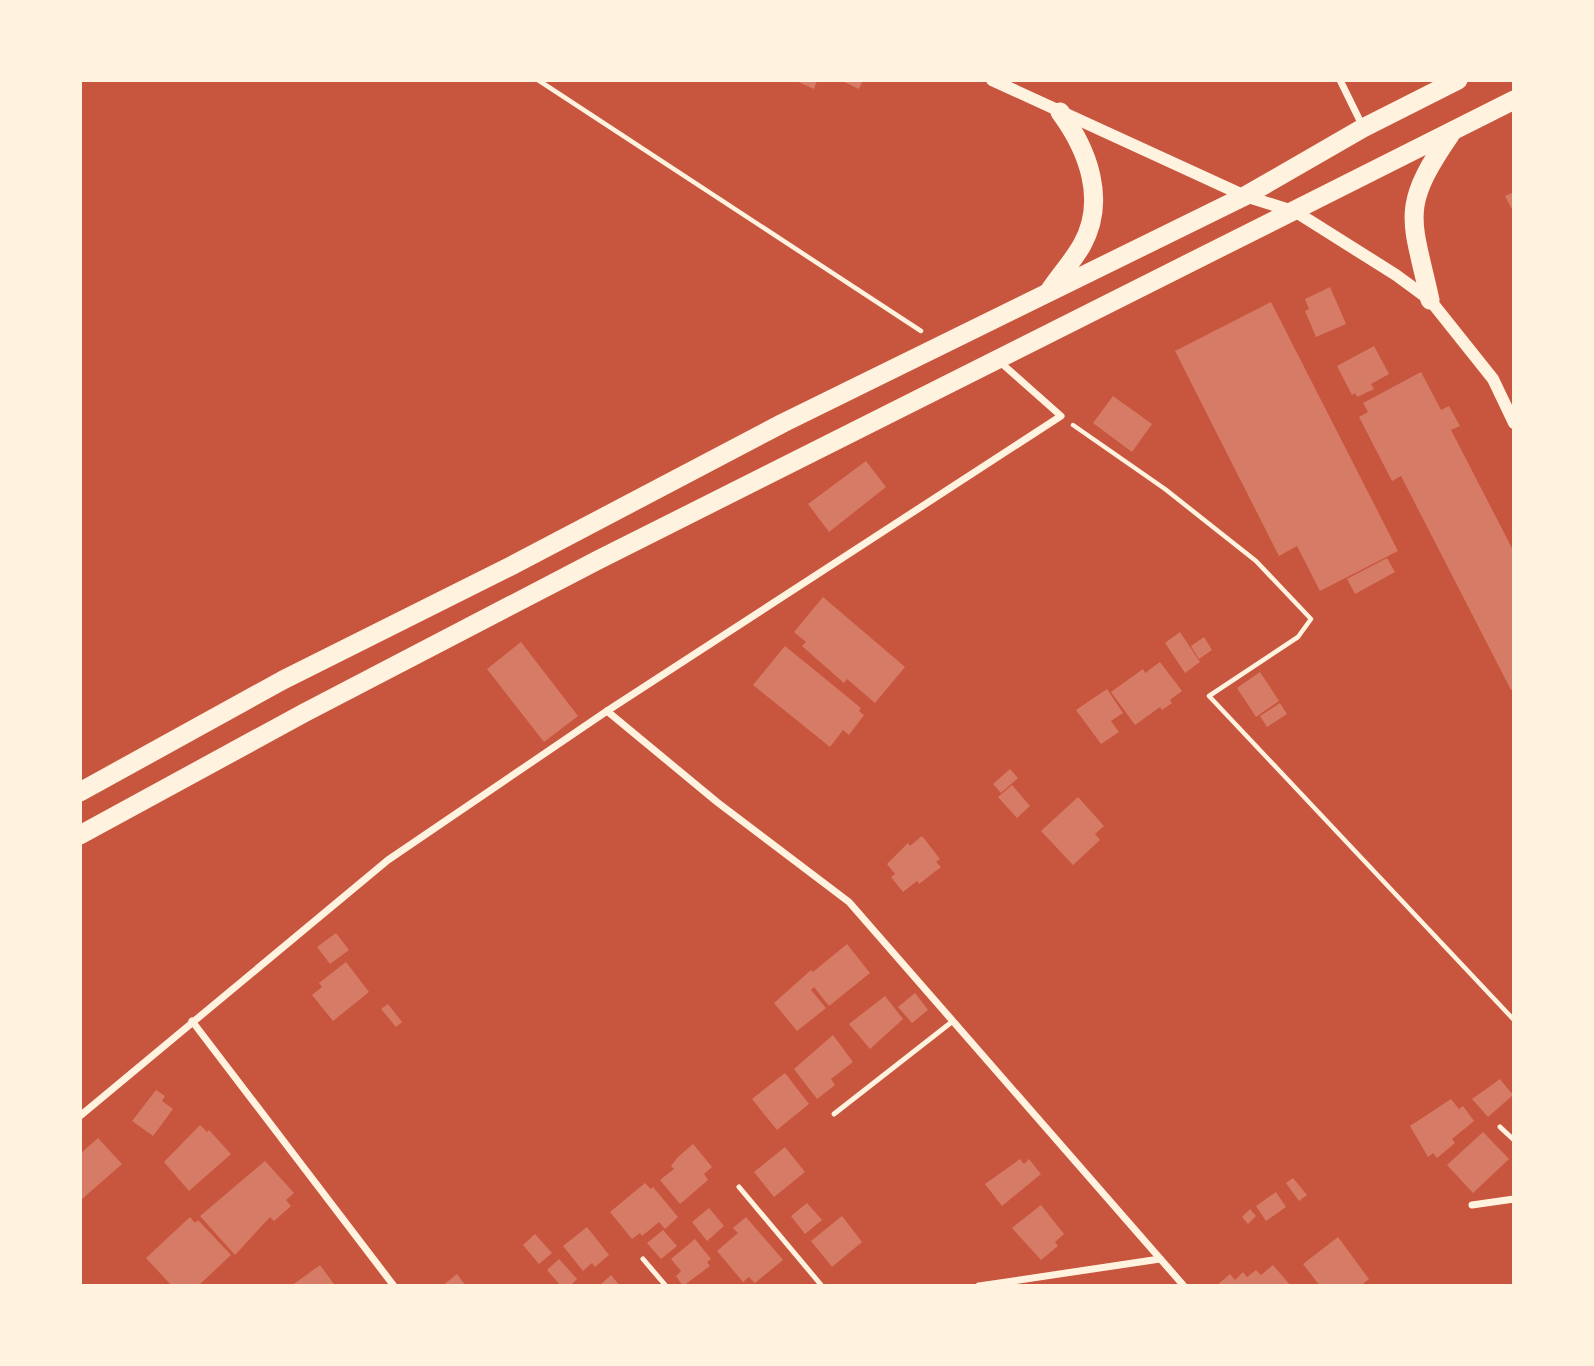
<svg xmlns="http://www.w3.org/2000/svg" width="1594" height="1366" font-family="'Source Sans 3',sans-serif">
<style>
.building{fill:#d67c66}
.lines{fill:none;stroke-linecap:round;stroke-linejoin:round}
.path{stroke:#fff3e0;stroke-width:4.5}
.service{stroke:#fff3e0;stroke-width:5}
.minor{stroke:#fff3e0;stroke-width:7}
.tertiary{stroke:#fff3e0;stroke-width:12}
.trunk{stroke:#fff3e0;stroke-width:19}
</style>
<rect width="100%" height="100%" fill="#c8553d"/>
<!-- building -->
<g class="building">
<polygon points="794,80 817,80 814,89"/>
<polygon points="840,80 863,80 859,89"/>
<polygon points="1514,192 1514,213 1505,196"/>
<polygon points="1330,287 1346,324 1316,337 1305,311 1309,309 1305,299"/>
<polygon points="1271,302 1398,551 1320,591 1297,546 1279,556 1175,351"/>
<polygon points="1374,346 1389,374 1371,384 1374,389 1357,397 1355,393 1352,395 1337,366"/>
<polygon points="1421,372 1441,410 1449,406 1460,426 1451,430 1514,552 1514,689 1511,690 1401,476 1392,481 1359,417 1368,412 1363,403"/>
<polygon points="1113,396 1152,424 1132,452 1093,423"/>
<polygon points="866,461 886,487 829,532 808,504"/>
<polygon points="1387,558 1395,572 1355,594 1347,579"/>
<polygon points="823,597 905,667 875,703 847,679 844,683 802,646 806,642 794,632"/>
<polygon points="1180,632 1200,662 1185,673 1165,643"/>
<polygon points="1204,637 1212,650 1199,659 1191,646"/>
<polygon points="521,642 578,716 544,742 487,669"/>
<polygon points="785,646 861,708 859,711 864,715 849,735 843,730 830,747 753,685"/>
<polygon points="1160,662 1182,691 1170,700 1172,703 1162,710 1160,707 1135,725 1111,692 1143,669 1145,673"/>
<polygon points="1260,672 1279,701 1256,717 1237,688"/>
<polygon points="1107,689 1123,713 1111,721 1119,732 1101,744 1076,710"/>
<polygon points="1280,703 1287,714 1267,727 1260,716"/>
<polygon points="1010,769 1018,778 1001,793 993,784"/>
<polygon points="1012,785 1030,806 1017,818 998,797"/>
<polygon points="1078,797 1104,826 1095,834 1100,840 1073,865 1041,831"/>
<polygon points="922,836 940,859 936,862 941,867 919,884 917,881 903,892 891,877 895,874 887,864 908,843 910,846"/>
<polygon points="336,933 349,950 330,964 317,947"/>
<polygon points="847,944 870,973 829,1006 814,987 811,990 826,1008 797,1031 774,1003 811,970 813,972"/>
<polygon points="346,962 369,992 333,1021 312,995 322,987 319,983"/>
<polygon points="915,993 928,1010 912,1023 898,1007"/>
<polygon points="885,996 903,1019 870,1049 849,1024"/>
<polygon points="388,1004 402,1022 396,1027 381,1009"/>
<polygon points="833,1035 853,1062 831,1079 835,1085 817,1099 794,1069"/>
<polygon points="785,1073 809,1104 777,1130 752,1099"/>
<polygon points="1500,1079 1513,1095 1488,1117 1472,1099"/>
<polygon points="156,1090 165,1096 162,1101 173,1109 153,1136 132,1121"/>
<polygon points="1451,1099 1459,1109 1463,1106 1474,1121 1452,1139 1455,1143 1437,1158 1433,1153 1428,1157 1410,1126"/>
<polygon points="200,1125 207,1132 209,1130 231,1154 189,1191 164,1162"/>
<polygon points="1483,1132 1509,1159 1473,1193 1447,1165"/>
<polygon points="98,1138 122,1164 82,1199 80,1154"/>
<polygon points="693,1144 712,1167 704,1174 708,1180 680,1204 660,1180 674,1169 671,1166 678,1157"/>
<polygon points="785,1147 805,1172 774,1197 754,1172"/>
<polygon points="1020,1159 1024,1164 1029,1159 1041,1174 1002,1206 985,1184"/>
<polygon points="265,1161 294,1193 286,1200 291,1206 274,1221 270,1217 235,1255 200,1216"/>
<polygon points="1293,1178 1307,1195 1299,1201 1286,1183"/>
<polygon points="645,1183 651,1189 653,1187 678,1217 665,1229 659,1222 642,1236 640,1233 632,1239 610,1212"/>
<polygon points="1276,1192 1286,1207 1266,1221 1256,1206"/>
<polygon points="807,1203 822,1220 805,1234 791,1216"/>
<polygon points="1041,1205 1064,1234 1055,1242 1058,1246 1041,1260 1012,1228"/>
<polygon points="709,1208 724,1226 707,1241 692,1222"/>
<polygon points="1250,1209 1256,1216 1248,1224 1242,1217"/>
<polygon points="842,1216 862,1242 832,1267 811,1241"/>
<polygon points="190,1217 195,1223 198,1220 231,1255 198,1286 172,1286 146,1258"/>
<polygon points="746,1217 783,1260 755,1283 749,1277 743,1282 717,1251 738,1233 733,1228"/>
<polygon points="587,1227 609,1255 595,1267 592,1263 583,1271 563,1246"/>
<polygon points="663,1230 677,1246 661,1259 647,1243"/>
<polygon points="535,1234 552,1253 539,1264 523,1245"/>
<polygon points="1338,1237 1369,1279 1360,1286 1320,1286 1303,1264"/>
<polygon points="695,1239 711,1259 707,1262 710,1266 683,1286 676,1276 681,1271 671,1259"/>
<polygon points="559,1259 577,1279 570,1286 561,1286 547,1270"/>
<polygon points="320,1265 334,1284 291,1286"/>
<polygon points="1273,1265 1291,1286 1216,1286 1230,1274 1235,1280 1243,1272 1247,1277 1256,1270 1261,1275"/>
<polygon points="457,1274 466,1286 442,1286"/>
<polygon points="611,1275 620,1286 599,1286"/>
</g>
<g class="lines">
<!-- path -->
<g class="path">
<polyline points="538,80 921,331"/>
<polyline points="1073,425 1165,489 1256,561 1311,619 1298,637 1209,696 1514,1020"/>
</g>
<!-- service -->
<g class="service">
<polyline points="834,1114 953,1021"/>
<polyline points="1500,1127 1514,1140"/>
<polyline points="739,1187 822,1286"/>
<polyline points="643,1259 666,1286"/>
</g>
<!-- minor -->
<g class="minor">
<polyline points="1340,80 1363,127"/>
<polyline points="607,711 717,802 849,902 1184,1286"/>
<polyline points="192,1021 394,1286"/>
<polyline points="80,1116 388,860 607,711 1061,416 1000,362"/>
<polyline points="1472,1205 1514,1199"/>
<polyline points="979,1286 1160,1259"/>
</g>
<!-- tertiary -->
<polyline class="tertiary" points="992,80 1245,196 1296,212 1396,275 1430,300 1493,379 1514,423"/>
<!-- trunk -->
<g class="trunk">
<path d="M1050 290C1060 275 1073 261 1082 245 1107 200 1088 150 1060 112"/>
<path d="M1430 300C1412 218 1399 209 1450 135"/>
<polyline points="80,792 283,680 511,566 783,423 1245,196 1363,128 1458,80"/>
<polyline points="80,835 304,713 598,560 1514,100"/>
</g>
</g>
<!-- border -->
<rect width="1594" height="1366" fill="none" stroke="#fff3e0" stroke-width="164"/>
</svg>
